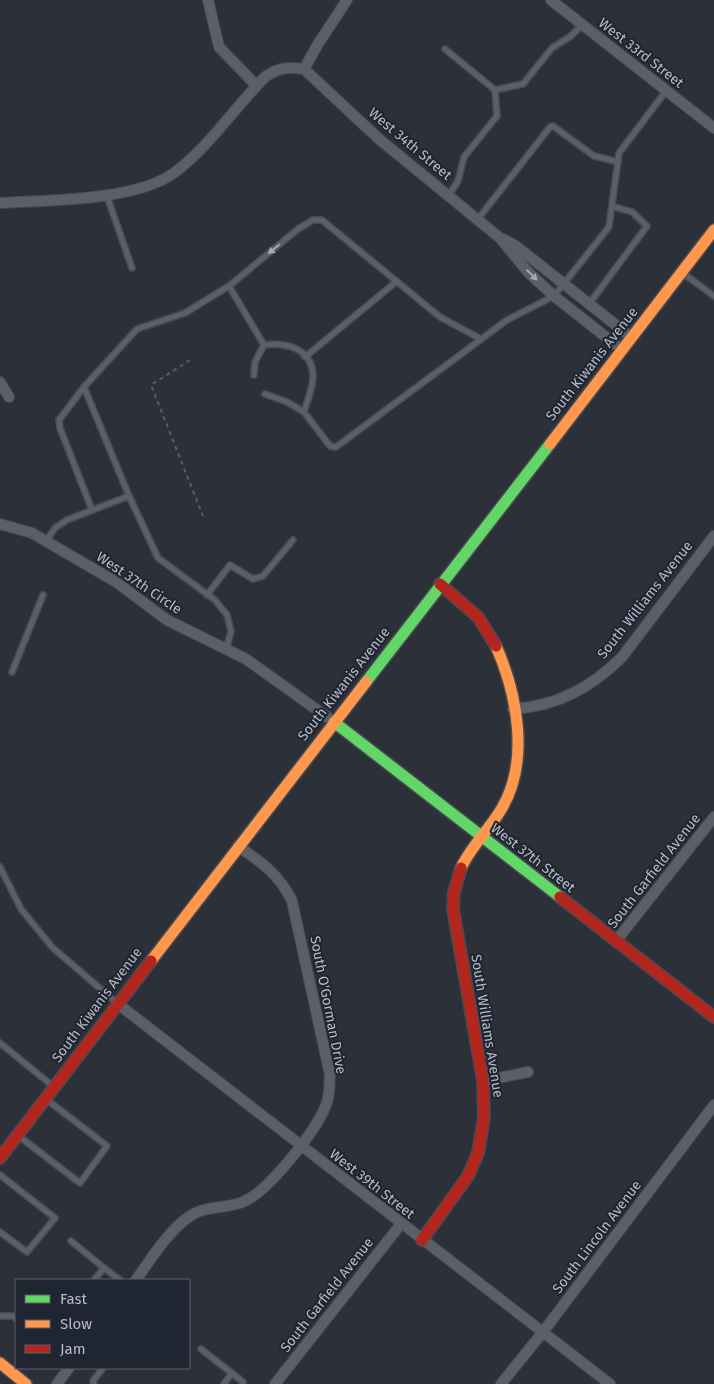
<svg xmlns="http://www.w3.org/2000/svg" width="714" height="1384" font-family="'Fira Sans',sans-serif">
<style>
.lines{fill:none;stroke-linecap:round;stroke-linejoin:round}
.lane-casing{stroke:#484b51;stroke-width:8}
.street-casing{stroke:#484b51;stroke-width:12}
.fast-casing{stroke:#484b51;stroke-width:14}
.slow-casing{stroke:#484b51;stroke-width:14}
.jam-casing{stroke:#484b51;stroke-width:14}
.path{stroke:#5a5e63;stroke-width:2;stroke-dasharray:4 4;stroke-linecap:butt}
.lane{stroke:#5c5f66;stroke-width:5}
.street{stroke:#5c5f66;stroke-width:10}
.fast{stroke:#63d668;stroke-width:11}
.slow{stroke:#ff974d;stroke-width:11}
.jam{stroke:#b3261e;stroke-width:11}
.oneway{fill:#a5a9b4}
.labels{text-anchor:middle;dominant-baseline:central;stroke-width:4;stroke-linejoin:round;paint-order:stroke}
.street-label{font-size:14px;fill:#b7bcc8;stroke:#202532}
</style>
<rect width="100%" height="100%" fill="#2c3038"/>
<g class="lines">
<defs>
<g id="lane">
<polyline points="445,49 495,90 523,84 552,48 571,36 582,25"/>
<polyline points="449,195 458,181 464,157 497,116 495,90"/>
<polyline points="107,196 132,268"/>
<polyline points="478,219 550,127 553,126 594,156 618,162"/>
<polyline points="684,274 714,296"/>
<polyline points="229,286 298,229 313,220 322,220 440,317 481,339"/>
<polyline points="589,304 647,226 632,212 612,206"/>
<polyline points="305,357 397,281"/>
<polyline points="254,375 255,362 264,345"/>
<path d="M84 387 137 329 185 313 229 286 264 345C287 342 313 349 313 377 313 388 307 401 304 412L330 446 336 447 507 320 554 296 609 227 619 153 666 91"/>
<polyline points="265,394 287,402 304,412"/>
<polyline points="92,510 60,428 59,420 84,387 129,496"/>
<polyline points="46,541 55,528 67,520 129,496 158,558 215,600 227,615 231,631 226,650"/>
<polyline points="207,595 230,565 253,579 263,576 293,540"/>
<polyline points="12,672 43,595"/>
<polyline points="0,867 21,909 53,948 117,1003"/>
<polyline points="0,1043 54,1087"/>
<polyline points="20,1137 80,1183 107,1146 46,1099"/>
<polyline points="0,1175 55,1218 27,1252 0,1232"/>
<polyline points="71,1241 104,1268"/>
<polyline points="94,1280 104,1268 120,1280"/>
<polyline points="0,1316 13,1316 16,1319"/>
<polyline points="201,1349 243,1382"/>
<polyline points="94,1384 93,1381 103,1368"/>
<polyline points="224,1384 232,1373"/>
</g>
<g id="street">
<polyline points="208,0 219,47 256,85"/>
<polyline points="551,0 714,128"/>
<polyline points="304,69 379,139 500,238 528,272 554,296 621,349"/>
<polyline points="304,69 318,44 347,0"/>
<path d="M0 203C48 200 135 201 174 173 210 146 234 108 265 77 279 67 288 67 304 69"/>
<polyline points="503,239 516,246 631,337"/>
<polyline points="0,382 9,397"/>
<polyline points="0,524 32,533 116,582 167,620 246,659 334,722"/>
<path d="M513 709C557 706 591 688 622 657L714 536"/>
<polyline points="616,941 714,817"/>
<polyline points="118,1004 610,1384"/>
<polyline points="483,1081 528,1072"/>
<path d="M136 1280C151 1259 168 1231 190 1216 206 1205 229 1209 245 1201 269 1190 320 1127 327 1102 330 1093 329 1084 330 1075L292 901C280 875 261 862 238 846"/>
<polyline points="57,1384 69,1368"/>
<polyline points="275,1384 401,1224"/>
<polyline points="501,1384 543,1332 714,1105"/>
</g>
<g id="fast">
<polyline points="366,682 550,444"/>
<polyline points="334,722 560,897"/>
</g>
<g id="slow">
<polyline points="550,444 714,230"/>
<path d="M461 868C471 846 490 829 502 808 530 760 517 694 496 646"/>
<polyline points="151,961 366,682"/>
<polyline points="0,1363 26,1384"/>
</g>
<g id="jam">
<polyline points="440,584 478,617 496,646"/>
<polyline points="560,897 714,1017"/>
<polyline points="0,1158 151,961"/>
<polyline points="422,1240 468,1176 478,1153 484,1118 483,1081 453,909 454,892 461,868"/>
</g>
</defs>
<!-- lane casing -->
<use href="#lane" class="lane-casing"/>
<!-- street casing -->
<use href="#street" class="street-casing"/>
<!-- fast casing -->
<use href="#fast" class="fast-casing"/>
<!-- slow casing -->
<use href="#slow" class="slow-casing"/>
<!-- jam casing -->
<use href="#jam" class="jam-casing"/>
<!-- path -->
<polyline class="path" points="190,360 151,385 203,516"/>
<!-- lane -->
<use href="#lane" class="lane"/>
<!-- street -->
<use href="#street" class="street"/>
<!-- fast -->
<use href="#fast" class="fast"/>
<!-- slow -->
<use href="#slow" class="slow"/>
<!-- jam -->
<use href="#jam" class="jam"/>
</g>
<!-- one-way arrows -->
<defs><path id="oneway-solid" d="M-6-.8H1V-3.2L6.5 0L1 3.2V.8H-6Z" transform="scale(1.25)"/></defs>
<g class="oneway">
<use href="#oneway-solid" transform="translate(274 249) rotate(140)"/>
<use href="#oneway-solid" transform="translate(532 275) rotate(45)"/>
</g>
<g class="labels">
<!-- street labels -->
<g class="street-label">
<text transform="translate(641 53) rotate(38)">West 33rd Street</text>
<text transform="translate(410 144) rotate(40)">West 34th Street</text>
<text transform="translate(592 364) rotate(-52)">South Kiwanis Avenue</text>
<text transform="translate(139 583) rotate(34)">West 37th Circle</text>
<text transform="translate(645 600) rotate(-52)">South Williams Avenue</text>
<text transform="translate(344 684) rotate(-52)">South Kiwanis Avenue</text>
<text transform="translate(533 858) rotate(38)">West 37th Street</text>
<text transform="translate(654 871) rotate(-52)">South Garfield Avenue</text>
<text transform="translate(97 1005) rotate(-53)">South Kiwanis Avenue</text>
<text transform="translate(328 1005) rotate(79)">South O'Gorman Drive</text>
<text transform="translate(487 1026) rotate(81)">South Williams Avenue</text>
<text transform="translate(372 1184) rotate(38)">West 39th Street</text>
<text transform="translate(597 1237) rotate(-53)">South Lincoln Avenue</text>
<text transform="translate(327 1295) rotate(-52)">South Garfield Avenue</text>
</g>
</g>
<!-- legend -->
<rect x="15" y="1279" width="175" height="90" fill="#202532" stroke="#5c616e"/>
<rect x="25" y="1295" width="25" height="8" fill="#63d668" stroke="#5c616e"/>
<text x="60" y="1304" font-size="15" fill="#b7bcc8">Fast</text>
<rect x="25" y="1320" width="25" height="8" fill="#ff974d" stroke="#5c616e"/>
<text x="60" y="1329" font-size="15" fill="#b7bcc8">Slow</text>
<rect x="25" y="1345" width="25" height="8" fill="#b3261e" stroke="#5c616e"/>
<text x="60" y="1354" font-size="15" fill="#b7bcc8">Jam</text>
</svg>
